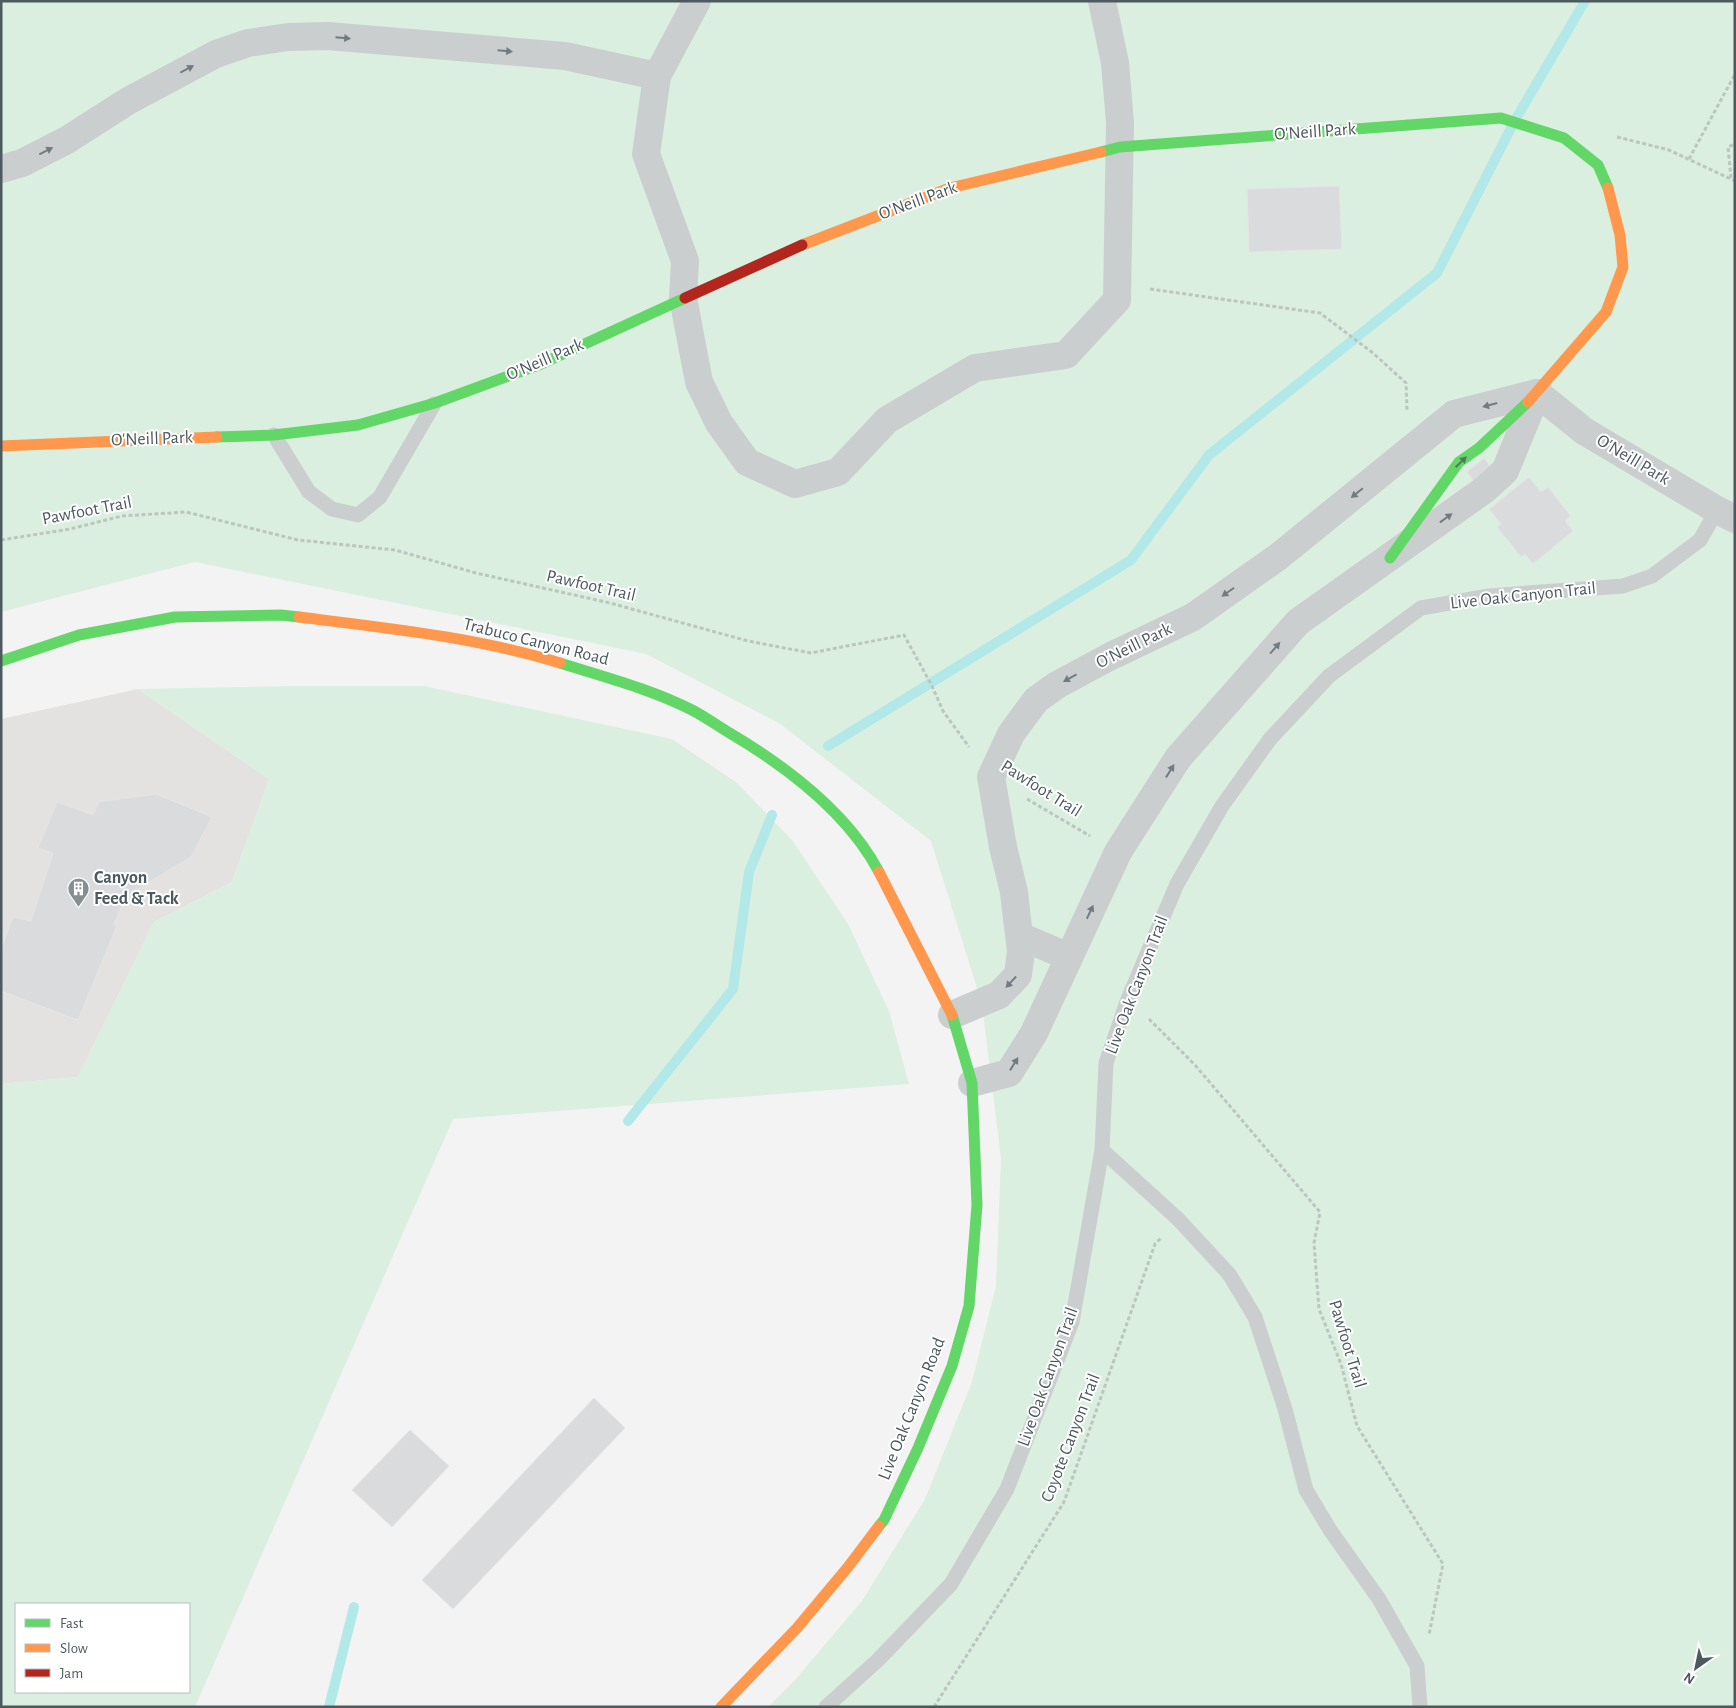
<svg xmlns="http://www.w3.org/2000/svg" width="1736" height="1708" font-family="'Alegreya Sans',sans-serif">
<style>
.commercial{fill:#e4e2e1}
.green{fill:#daefdf;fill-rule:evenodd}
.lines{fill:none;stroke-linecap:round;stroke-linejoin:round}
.stream{stroke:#b3e8e8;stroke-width:10}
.building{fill:#d9dbdc;stroke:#e5e5e6}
.path{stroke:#bcc5c0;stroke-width:3;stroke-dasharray:4 2.5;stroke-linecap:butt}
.lane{stroke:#cbcecf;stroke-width:15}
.street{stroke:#cbcecf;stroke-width:28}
.fast{stroke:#63d668;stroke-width:11}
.slow{stroke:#ff974d;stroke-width:11}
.jam{stroke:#b3261e;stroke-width:11}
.oneway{fill:#727c80}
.oneway2{fill:#527860}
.labels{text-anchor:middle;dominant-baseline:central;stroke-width:4;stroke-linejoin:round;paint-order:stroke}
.street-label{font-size:18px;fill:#4c595e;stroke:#fff}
.poi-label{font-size:18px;font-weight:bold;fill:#4c595e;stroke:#fff;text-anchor:start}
</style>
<rect width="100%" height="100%" fill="#f3f3f3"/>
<!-- commercial -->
<polygon class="commercial" points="138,689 269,779 232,882 154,922 78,1077 1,1084 1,719"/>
<!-- green -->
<g class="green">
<polygon points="1,1 1735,1 1735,1707 768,1707 794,1681 862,1601 925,1499 972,1382 996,1286 1001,1159 982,1004 931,841 779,723 646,654 195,562 1,612"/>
<path d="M292 686H424L672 739 737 783 793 841 848 924 889 1011 909 1084 453 1119 195 1707H1V1084L78 1077 154 922 232 882 269 779 138 689ZM16 1604H189V1692H16Z"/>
</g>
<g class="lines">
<!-- stream -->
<g class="stream">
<polyline points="828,746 1131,560 1209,455 1437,273 1514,122 1585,1"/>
<polyline points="628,1121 733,989 749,872 772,815"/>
<polyline points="329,1707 354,1607"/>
</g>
</g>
<!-- building -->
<g class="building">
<polygon points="1339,186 1342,249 1249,252 1247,189"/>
<polygon points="1484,458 1493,470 1476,484 1467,472"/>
<polygon points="1529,477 1541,492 1548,487 1571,516 1565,521 1573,531 1533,564 1525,554 1521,557 1497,527 1501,524 1489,509"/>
<polygon points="156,794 212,817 191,857 126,896 114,924 117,926 78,1020 1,991 1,949 13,917 31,921 53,853 38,848 57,802 93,815 99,802"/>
<polygon points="594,1398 625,1428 453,1609 422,1580"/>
<polygon points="410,1430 449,1466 392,1527 352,1490"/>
</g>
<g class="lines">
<!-- path -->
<g class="path">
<polyline points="1617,137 1669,150 1735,181"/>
<polyline points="1689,159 1735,74"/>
<polyline points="1731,178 1728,147 1735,144"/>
<polyline points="1150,289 1320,313 1373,353 1406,383 1407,411"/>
<polyline points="1,540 70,529 122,516 186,512 298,540 395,550 476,573 610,603 748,641 811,653 904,635 931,684 943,711 969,747"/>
<polyline points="1027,799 1090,836"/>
<polyline points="1149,1019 1195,1065 1320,1212 1314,1243 1319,1309 1341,1364 1357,1426 1443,1564 1429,1635"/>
<polyline points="934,1707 1064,1502 1155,1244 1161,1238"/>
</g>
<!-- lane -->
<g class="lane">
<polyline points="274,435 309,492 332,509 358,515 380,497 434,404"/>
<polyline points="1102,1150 1178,1219 1229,1274 1255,1317 1285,1409 1306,1490 1330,1530 1379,1599 1417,1666 1420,1707"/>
<polyline points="826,1707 878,1660 951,1584 1007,1489 1072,1322 1102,1150 1106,1063 1128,999 1177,884 1222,806 1270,739 1329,676 1421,608 1489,596 1623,586 1652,576 1700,540 1717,510"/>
</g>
<!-- street -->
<g class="street">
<polyline points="697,1 657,76 646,154 685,261 683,298 699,382 719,423 747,462 795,484 838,472 887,420 975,368 1066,355 1117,300 1120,123 1115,63 1102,1"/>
<polyline points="1,169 22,163 67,140 128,101 216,54 248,43 288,37 328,36 565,56 657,76"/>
<polyline points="1537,393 1584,431 1717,510 1735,519"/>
<polyline points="1020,936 1069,957"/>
<polyline points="952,1015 999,995 1018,975 1021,951 1017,919 1014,892 1003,847 991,777 1011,734 1036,700 1057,685 1109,657 1193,617 1278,557 1454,414 1537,393"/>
<polyline points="972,1083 1009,1073 1034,1033 1118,852 1178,758 1298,622 1484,490 1505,471 1537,393"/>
</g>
<!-- fast -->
<g class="fast">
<polyline points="1101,152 1120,147 1501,118 1564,138 1598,165 1608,188"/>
<polyline points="217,437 274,435 358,425 435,403 541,364 685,298"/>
<polyline points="1390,558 1459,462 1479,448 1528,402"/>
<polyline points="1,661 79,635 175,617 281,615 299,617"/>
<path d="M560 663C604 677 651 689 692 710 704 716 716 725 728 732 784 765 848 813 879 872"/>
<polyline points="879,1526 884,1520 918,1448 952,1366 969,1306 977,1205 972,1083 952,1015"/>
</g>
<!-- slow -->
<g class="slow">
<polyline points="802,245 950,188 1101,152"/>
<polyline points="1528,402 1606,312 1623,267 1620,235 1608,188"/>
<polyline points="1,446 217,437"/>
<path d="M299 617C386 628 476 637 560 663"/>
<polyline points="879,872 952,1015"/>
<polyline points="721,1707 797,1628 848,1567 879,1526"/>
</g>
<!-- jam -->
<polyline class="jam" points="685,298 802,245"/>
</g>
<!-- one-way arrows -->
<defs><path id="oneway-solid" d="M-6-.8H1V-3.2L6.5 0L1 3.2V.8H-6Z" transform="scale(1.25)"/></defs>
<g class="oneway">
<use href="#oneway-solid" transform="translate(343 38) rotate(5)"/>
<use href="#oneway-solid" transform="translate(505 51) rotate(5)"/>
<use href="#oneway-solid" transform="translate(187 69) rotate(-28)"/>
<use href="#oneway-solid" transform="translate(46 151) rotate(-27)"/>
<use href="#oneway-solid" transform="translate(1490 405) rotate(165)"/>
<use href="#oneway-solid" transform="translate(1357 493) rotate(141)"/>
<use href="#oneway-solid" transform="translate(1446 518) rotate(-36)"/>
<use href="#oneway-solid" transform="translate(1228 592) rotate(145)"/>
<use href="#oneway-solid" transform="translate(1275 648) rotate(-49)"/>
<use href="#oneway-solid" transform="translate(1070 678) rotate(151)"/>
<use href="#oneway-solid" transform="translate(1170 771) rotate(-58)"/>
<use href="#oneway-solid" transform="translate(1090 912) rotate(-65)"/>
<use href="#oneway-solid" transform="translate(1011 982) rotate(133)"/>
<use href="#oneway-solid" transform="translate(1014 1064) rotate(-58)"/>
</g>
<use class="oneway2" href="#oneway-solid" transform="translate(1461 462) rotate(-44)"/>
<!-- icons -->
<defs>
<symbol id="building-pin" viewBox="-11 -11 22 30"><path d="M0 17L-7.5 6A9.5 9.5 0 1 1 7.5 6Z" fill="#868f92" stroke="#fff"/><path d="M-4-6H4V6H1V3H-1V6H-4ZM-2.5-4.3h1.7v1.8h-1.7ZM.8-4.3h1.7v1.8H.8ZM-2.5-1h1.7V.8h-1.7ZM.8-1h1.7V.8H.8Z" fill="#fff"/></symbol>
</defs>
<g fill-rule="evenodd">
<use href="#building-pin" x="66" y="876" width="25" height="34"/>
</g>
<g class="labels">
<!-- street labels -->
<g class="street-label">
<text transform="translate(1315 132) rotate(-4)">O'Neill Park</text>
<text transform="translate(918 201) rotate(-20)">O'Neill Park</text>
<text transform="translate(545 360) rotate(-23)">O'Neill Park</text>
<text transform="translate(152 439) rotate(-2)">O'Neill Park</text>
<text transform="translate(1633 460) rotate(31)">O'Neill Park</text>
<text transform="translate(87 511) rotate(-11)">Pawfoot Trail</text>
<text transform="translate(591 586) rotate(13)">Pawfoot Trail</text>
<text transform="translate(1523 596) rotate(-6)">Live Oak Canyon Trail</text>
<text transform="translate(536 642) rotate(14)">Trabuco Canyon Road</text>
<text transform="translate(1134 646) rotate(-26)">O'Neill Park</text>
<text transform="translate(1041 789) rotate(32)">Pawfoot Trail</text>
<text transform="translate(1137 985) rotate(-69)">Live Oak Canyon Trail</text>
<text transform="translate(1347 1344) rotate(73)">Pawfoot Trail</text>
<text transform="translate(1048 1377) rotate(-70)">Live Oak Canyon Trail</text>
<text transform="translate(912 1409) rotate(-68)">Live Oak Canyon Road</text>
<text transform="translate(1071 1438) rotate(-69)">Coyote Canyon Trail</text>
</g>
<!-- poi labels -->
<g class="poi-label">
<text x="94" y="878">Canyon<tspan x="94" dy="21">Feed &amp; Tack</tspan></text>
</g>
</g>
<!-- border -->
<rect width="1736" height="1708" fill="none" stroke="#4c595e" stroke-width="5"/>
<!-- legend -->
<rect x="15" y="1603" width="175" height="90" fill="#ffffff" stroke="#b7bdbf"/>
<rect x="25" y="1619" width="25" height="8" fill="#63d668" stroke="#b7bdbf"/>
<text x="60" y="1628" font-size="15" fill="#4c595e">Fast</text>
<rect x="25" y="1644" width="25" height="8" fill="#ff974d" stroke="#b7bdbf"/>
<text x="60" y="1653" font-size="15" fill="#4c595e">Slow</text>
<rect x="25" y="1669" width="25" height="8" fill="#b3261e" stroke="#b7bdbf"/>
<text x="60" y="1678" font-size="15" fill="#4c595e">Jam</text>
<!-- north arrow -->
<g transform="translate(1696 1668) rotate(213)" stroke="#ffffff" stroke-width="4" paint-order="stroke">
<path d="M0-4L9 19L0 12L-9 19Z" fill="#4c595e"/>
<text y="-8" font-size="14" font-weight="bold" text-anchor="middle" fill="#4c595e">N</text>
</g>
</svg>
